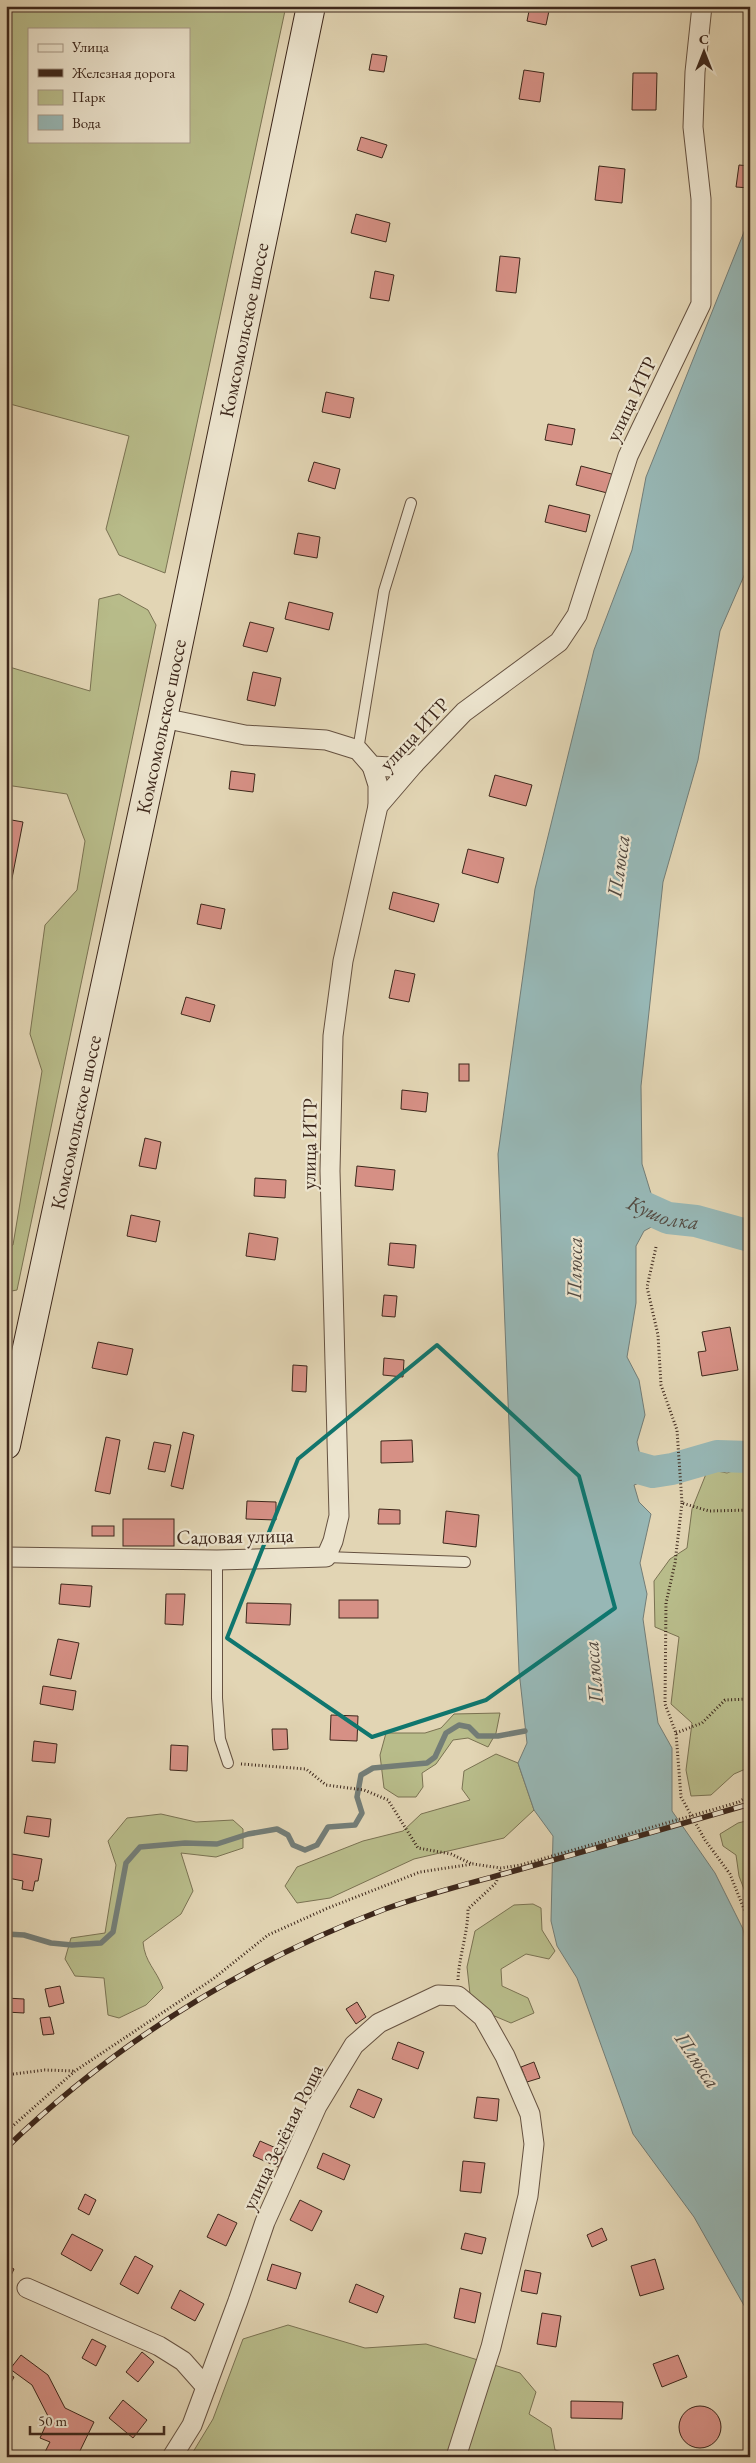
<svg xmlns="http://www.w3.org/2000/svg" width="756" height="2463" font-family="'EB Garamond',serif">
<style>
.green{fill:#b8bc8a;stroke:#7a7252;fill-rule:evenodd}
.water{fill:#97b7b5;stroke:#737d77}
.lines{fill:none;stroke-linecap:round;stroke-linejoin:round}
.stream{stroke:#737d77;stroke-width:5.5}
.river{stroke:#97b7b5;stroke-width:32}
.building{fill:#d69085;stroke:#3d271b}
.service-casing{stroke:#665241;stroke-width:12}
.minor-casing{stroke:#665241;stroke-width:21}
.secondary-casing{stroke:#3d271b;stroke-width:30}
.path{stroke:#3d271b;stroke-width:3;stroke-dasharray:1 2.5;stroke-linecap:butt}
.service{stroke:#ece4ce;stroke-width:10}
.minor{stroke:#ece4ce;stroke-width:19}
.secondary{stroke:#ece4ce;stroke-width:28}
.rail-casing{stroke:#3d271b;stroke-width:5.5}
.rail{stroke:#ece4ce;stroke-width:4;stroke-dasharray:11;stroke-linecap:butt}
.path-bridge{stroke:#3d271b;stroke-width:3;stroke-dasharray:1 2.5;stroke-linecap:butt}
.marked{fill:none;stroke:#0f766e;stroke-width:4;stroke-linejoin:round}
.labels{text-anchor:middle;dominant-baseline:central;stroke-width:4.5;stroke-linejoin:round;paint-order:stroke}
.street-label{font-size:20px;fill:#3d271b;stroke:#ece4ce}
.water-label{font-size:21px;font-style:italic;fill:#544b42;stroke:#ece4ce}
</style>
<rect width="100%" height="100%" fill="#e2d5b4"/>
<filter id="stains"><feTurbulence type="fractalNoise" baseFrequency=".004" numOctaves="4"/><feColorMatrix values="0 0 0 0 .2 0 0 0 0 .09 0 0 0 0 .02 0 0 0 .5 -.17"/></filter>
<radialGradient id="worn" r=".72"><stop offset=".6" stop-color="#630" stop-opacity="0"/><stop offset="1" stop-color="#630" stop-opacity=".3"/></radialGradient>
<!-- green -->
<g class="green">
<path d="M6 6H286L165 573 119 555 106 529 129 436 10 404 6 419ZM29 29H189V141H29Z"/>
<polygon points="119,594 148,610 156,625 17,1290 6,1292 6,1248 13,1245 42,1071 30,1034 45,925 77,890 85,841 67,794 6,785 6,666 90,691 99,599"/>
<polygon points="750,1464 750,1620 744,1624 750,1633 750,1767 734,1774 711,1795 691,1796 686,1770 692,1723 671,1704 679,1637 655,1627 654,1581 670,1559 687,1548 692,1509 708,1469 727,1473"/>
<polygon points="500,1713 496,1733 488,1747 468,1738 453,1740 436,1764 422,1773 423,1787 416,1797 398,1797 384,1788 380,1755 386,1733 425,1733 441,1728 454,1714"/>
<polygon points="496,1754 518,1763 534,1810 504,1838 414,1859 330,1898 297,1903 285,1886 297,1867 363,1841 403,1831 421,1814 470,1800 462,1789 464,1771"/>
<path d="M161 1814 196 1822 233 1820 243 1829V1848L216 1857 181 1853 193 1891 181 1914 143 1942C145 1963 156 1969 163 1988L146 2005 119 2018 108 2015 104 1978 75 1976 65 1959 71 1938 105 1933 116 1865 108 1841 127 1818Z"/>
<polygon points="750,1820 750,1905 739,1876 736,1855 723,1846 720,1834 738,1823"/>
<polygon points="533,1904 541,1908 542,1930 555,1951 549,1959 526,1954 501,1969 502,1986 528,1998 534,2013 511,2023 492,2015 470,1994 467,1967 475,1931 514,1905"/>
<polygon points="288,2325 365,2348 426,2344 520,2373 536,2392 529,2414 551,2428 555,2450 582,2457 190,2457 213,2419 243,2339"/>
</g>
<!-- water -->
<polygon class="water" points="750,217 750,562 720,631 698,760 663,882 641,1086 642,1164 653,1200 668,1218 644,1231 636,1246 636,1303 627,1357 639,1380 645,1415 637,1442 641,1460 653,1472 647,1480 634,1485 639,1502 651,1514 640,1563 647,1594 643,1619 658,1723 672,1748 672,1811 715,1873 743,1929 750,1967 750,2316 694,2217 633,2134 577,1978 557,1946 551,1921 553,1836 534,1810 518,1763 527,1743 519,1671 498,1154 535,889 594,650 632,550 646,477"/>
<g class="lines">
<!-- stream -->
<polyline class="stream" points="6,1934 24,1935 51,1943 72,1945 101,1943 113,1932 126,1863 140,1847 185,1843 217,1844 248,1834 277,1829 288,1835 293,1845 305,1850 317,1845 328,1827 355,1825 362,1813 357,1797 361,1775 373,1768 427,1763 435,1757 446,1733 459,1725 469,1727 478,1736 498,1736 525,1731"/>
<!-- river -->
<g class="river">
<path id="s1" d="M628 1200 668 1218 696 1221 750 1236"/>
<polyline points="610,1460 653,1472 672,1469 717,1456 750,1457"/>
</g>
</g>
<!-- building -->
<g class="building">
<polygon points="530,6 550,6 546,25 527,21"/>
<polygon points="372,54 387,56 384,72 369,70"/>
<polygon points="524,70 544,73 540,102 519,99"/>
<polygon points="633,73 657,73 656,110 632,110"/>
<polygon points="361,137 387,145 382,158 357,150"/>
<polygon points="739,165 750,166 750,188 736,187"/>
<polygon points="599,166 625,169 622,203 595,200"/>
<polygon points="356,214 390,223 386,242 351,233"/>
<polygon points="500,256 520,258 516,293 496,291"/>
<polygon points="375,271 394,275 389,301 370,298"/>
<polygon points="326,392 354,398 350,418 322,412"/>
<polygon points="548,424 575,429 572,445 545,440"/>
<polygon points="314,462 340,469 335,489 308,481"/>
<polygon points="581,466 619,476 615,495 576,485"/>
<polygon points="549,505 590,515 586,532 545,522"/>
<polygon points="298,533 320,537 317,558 294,554"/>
<polygon points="289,602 333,613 329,630 285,619"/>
<polygon points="250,622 274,628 267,652 243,646"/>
<polygon points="253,672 281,678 275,706 247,700"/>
<polygon points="231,771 255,774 253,792 229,789"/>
<polygon points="495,775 532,785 526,806 489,796"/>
<polygon points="6,819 23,822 6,909"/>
<polygon points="468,849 504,858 498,883 462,873"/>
<polygon points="393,892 439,904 434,922 389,909"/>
<polygon points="201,904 225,909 221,929 197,924"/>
<polygon points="395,970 415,974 409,1002 389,998"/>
<polygon points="186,997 215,1005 210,1022 181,1014"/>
<rect x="459" y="1064" width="10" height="17"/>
<polygon points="402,1090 428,1093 426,1112 401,1109"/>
<polygon points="145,1138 161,1142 156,1169 139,1166"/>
<polygon points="357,1166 395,1170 393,1190 355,1186"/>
<polygon points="255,1178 286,1180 285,1198 254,1196"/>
<polygon points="131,1215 160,1221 156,1242 127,1236"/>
<polygon points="249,1233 278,1238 275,1260 246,1256"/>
<polygon points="390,1243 416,1245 414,1268 388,1265"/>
<polygon points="384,1295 397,1296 395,1317 382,1316"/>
<polygon points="730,1327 738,1370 702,1376 698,1352 706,1351 702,1332"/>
<polygon points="98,1342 133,1349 127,1375 92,1368"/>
<polygon points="384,1358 404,1360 403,1377 383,1375"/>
<polygon points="293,1365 307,1366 306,1392 292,1391"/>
<polygon points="183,1432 194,1435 183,1489 171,1486"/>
<polygon points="106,1437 120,1440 110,1494 95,1491"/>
<polygon points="412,1440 413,1462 381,1463 381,1441"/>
<polygon points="154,1442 171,1445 165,1472 148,1469"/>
<polygon points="247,1501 276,1502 276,1520 246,1519"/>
<polygon points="379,1509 400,1510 400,1524 378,1524"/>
<polygon points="446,1511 479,1515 476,1547 443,1543"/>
<rect x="123" y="1519" width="51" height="27"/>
<rect x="92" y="1526" width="22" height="10"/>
<polygon points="61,1584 92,1586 90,1607 59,1604"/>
<polygon points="166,1594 185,1594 183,1625 165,1624"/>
<rect x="339" y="1600" width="39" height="18"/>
<polygon points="247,1603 291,1604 290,1625 246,1623"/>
<polygon points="58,1639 79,1643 71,1679 50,1675"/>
<polygon points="43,1686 76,1691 73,1710 40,1704"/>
<polygon points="331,1715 358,1716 357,1741 330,1740"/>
<polygon points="272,1729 287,1729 288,1749 273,1750"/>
<polygon points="34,1741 57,1744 55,1763 32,1761"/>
<polygon points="171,1745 188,1746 187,1771 170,1770"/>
<polygon points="27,1816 51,1819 49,1837 24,1833"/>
<polygon points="12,1854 42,1859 38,1881 35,1881 33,1891 22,1889 23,1881 8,1878"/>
<polygon points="60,1986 64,2003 49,2007 45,1989"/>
<polygon points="6,1998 24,1999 24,2013 6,2012"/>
<polygon points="357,2002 366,2017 356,2024 346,2009"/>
<polygon points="50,2017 54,2034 43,2035 40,2018"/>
<polygon points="398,2042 424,2052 418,2069 392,2059"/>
<polygon points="534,2062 540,2078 527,2082 521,2067"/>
<polygon points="358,2089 382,2099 374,2118 350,2107"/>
<polygon points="477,2097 499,2099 497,2121 474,2118"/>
<polygon points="260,2141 285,2152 278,2167 253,2156"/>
<polygon points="323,2153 350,2165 344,2180 317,2168"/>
<polygon points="463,2161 485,2163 481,2193 460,2191"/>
<polygon points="85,2194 96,2200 89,2215 78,2209"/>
<polygon points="300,2200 322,2211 312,2231 290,2220"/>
<polygon points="218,2214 237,2223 226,2246 207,2237"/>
<polygon points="602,2228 607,2240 592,2247 587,2235"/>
<polygon points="465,2233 486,2238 482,2254 461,2249"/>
<polygon points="72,2234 103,2250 91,2271 61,2254"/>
<polygon points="135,2256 153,2266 138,2294 120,2284"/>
<polygon points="655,2259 664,2289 640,2296 631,2266"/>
<polygon points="272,2264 301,2273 296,2289 267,2280"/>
<polygon points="6,2265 14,2269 6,2286"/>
<polygon points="525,2270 541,2273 537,2294 521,2291"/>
<polygon points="356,2284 384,2296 377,2313 349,2302"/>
<polygon points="460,2288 481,2293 475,2323 454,2318"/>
<polygon points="180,2290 204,2304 195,2321 171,2308"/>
<polygon points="542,2313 561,2316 556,2347 537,2344"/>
<polygon points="92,2339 106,2346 96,2366 82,2358"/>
<polygon points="142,2352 154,2362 138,2382 126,2372"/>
<polygon points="21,2355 48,2375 65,2408 94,2422 77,2457 69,2453 68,2457 43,2456 50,2442 40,2438 49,2418 32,2385 10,2369"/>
<polygon points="678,2355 687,2377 662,2387 653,2364"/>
<polygon points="6,2373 14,2377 6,2392"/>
<polygon points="123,2400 147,2420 133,2438 109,2418"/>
<polygon points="571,2401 623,2402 622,2419 571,2418"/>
<circle cx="700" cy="2427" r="21"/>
</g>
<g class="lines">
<defs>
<g id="service">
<polyline points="358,750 384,591 411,503"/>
<polyline points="326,1557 465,1562"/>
<polyline points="217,1560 217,1698 220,1739 228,1763"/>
</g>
<g id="minor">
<polyline points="163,718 245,735 326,740 358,750 372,766 391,767 414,764"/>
<polyline points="372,766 378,785 378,806"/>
<polyline points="6,1557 217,1560 326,1557 333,1541 339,1516 330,1171 333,1036 343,961 378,806 414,764 464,712 559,642 577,615 628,456 701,304 701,199 693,127 695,72 702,6"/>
<polyline points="27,2288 159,2346 183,2361 206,2387"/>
<polyline points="172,2457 192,2425 238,2301 265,2222 317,2106 354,2045 379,2023 438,1995 458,1996 483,2017 505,2056 530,2114 534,2144 528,2196 491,2347 456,2457"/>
</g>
<g id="secondary">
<path id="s2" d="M6 1445 163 718 311 6"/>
</g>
</defs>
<!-- service casing -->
<use href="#service" class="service-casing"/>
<!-- minor casing -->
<use href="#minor" class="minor-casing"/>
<!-- secondary casing -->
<use href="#secondary" class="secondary-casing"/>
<!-- path -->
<g class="path">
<polyline points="656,1247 647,1287 658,1335 661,1385 677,1430 682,1503 709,1511 750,1510"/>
<polyline points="682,1503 675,1563 666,1603 665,1704 676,1733 681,1797 705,1840 730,1874 750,1924"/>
<polyline points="676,1733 702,1723 725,1700 750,1699"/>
<polyline points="241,1764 306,1769 326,1785 364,1790 388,1800 418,1848 451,1854 472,1864"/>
<polyline points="739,1802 750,1795"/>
<path d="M458 1980C459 1956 468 1933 468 1909L496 1883 501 1868"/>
<polyline points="6,2075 45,2070 74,2071"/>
<polyline points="6,2132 75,2071 213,1979 268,1935 328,1908 420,1872 473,1864 501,1868 521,1865"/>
</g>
<!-- service -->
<use href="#service" class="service"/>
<!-- minor -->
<use href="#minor" class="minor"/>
<!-- secondary -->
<use href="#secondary" class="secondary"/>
<defs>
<path id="rail" d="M6 2148C116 2042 243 1963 385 1909 429 1893 475 1882 521 1869 597 1848 674 1826 750 1804"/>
</defs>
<!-- rail casing -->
<use href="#rail" class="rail-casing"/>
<!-- rail -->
<use href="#rail" class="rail"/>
<!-- path-bridge -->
<polyline class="path-bridge" points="521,1865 739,1802"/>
</g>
<!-- marked area -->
<path class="marked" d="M437 1345 579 1476 615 1608 486 1700 372 1737 227 1638 298 1459Z"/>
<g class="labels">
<!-- street labels -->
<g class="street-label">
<text stroke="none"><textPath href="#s2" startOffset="1140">Комсомольское шоссе</textPath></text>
<text transform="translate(631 399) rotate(-64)">улица ИТР</text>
<text stroke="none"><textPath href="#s2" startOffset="735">Комсомольское шоссе</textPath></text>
<text transform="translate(414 734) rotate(-47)">улица ИТР</text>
<text stroke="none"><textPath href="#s2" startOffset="330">Комсомольское шоссе</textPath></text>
<text transform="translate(309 1144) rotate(-89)">улица ИТР</text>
<text transform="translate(235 1536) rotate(-1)">Садовая улица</text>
<text transform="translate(282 2137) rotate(-64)">улица Зелёная Роща</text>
</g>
<!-- water labels -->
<g class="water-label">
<text transform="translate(618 866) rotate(-82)">Плюсса</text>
<text stroke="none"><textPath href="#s1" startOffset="38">Кушолка</textPath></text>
<text transform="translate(574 1268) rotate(-89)">Плюсса</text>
<text transform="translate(593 1672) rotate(-95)">Плюсса</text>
<text transform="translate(698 2060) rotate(56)">Плюсса</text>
</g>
</g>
<!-- margin -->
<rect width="756" height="2463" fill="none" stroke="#e2d5b4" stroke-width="25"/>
<rect x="8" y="8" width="741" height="2448" fill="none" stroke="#3d271b" stroke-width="2.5"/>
<rect x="12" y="12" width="731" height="2438" fill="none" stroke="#3d271b"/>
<!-- legend -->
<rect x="28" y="28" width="162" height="115" fill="#ece4ce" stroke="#a69886"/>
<rect x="38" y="44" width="25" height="8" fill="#ece4ce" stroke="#a69886"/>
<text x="72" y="52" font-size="15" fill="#3d271b">Улица</text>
<rect x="38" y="69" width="25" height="8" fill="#3d271b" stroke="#a69886"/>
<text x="72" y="78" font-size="15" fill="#3d271b">Железная дорога</text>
<rect x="38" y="90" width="25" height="15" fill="#b8bc8a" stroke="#a69886"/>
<text x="72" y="102" font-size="15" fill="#3d271b">Парк</text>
<rect x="38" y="115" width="25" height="15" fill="#97b7b5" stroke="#a69886"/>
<text x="72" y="128" font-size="15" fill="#3d271b">Вода</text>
<!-- north arrow -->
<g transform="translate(704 52)" stroke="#ece4ce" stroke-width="4" paint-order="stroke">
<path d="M0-4L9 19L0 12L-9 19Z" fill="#3d271b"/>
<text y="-8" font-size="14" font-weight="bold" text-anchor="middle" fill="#3d271b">С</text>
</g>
<!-- scale -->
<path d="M30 2426v8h134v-8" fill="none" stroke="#3d271b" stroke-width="2.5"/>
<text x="38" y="2426" font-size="15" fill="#3d271b" stroke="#ece4ce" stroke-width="4" paint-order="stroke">50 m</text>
<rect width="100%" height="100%" filter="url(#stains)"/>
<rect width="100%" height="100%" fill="url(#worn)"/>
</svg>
